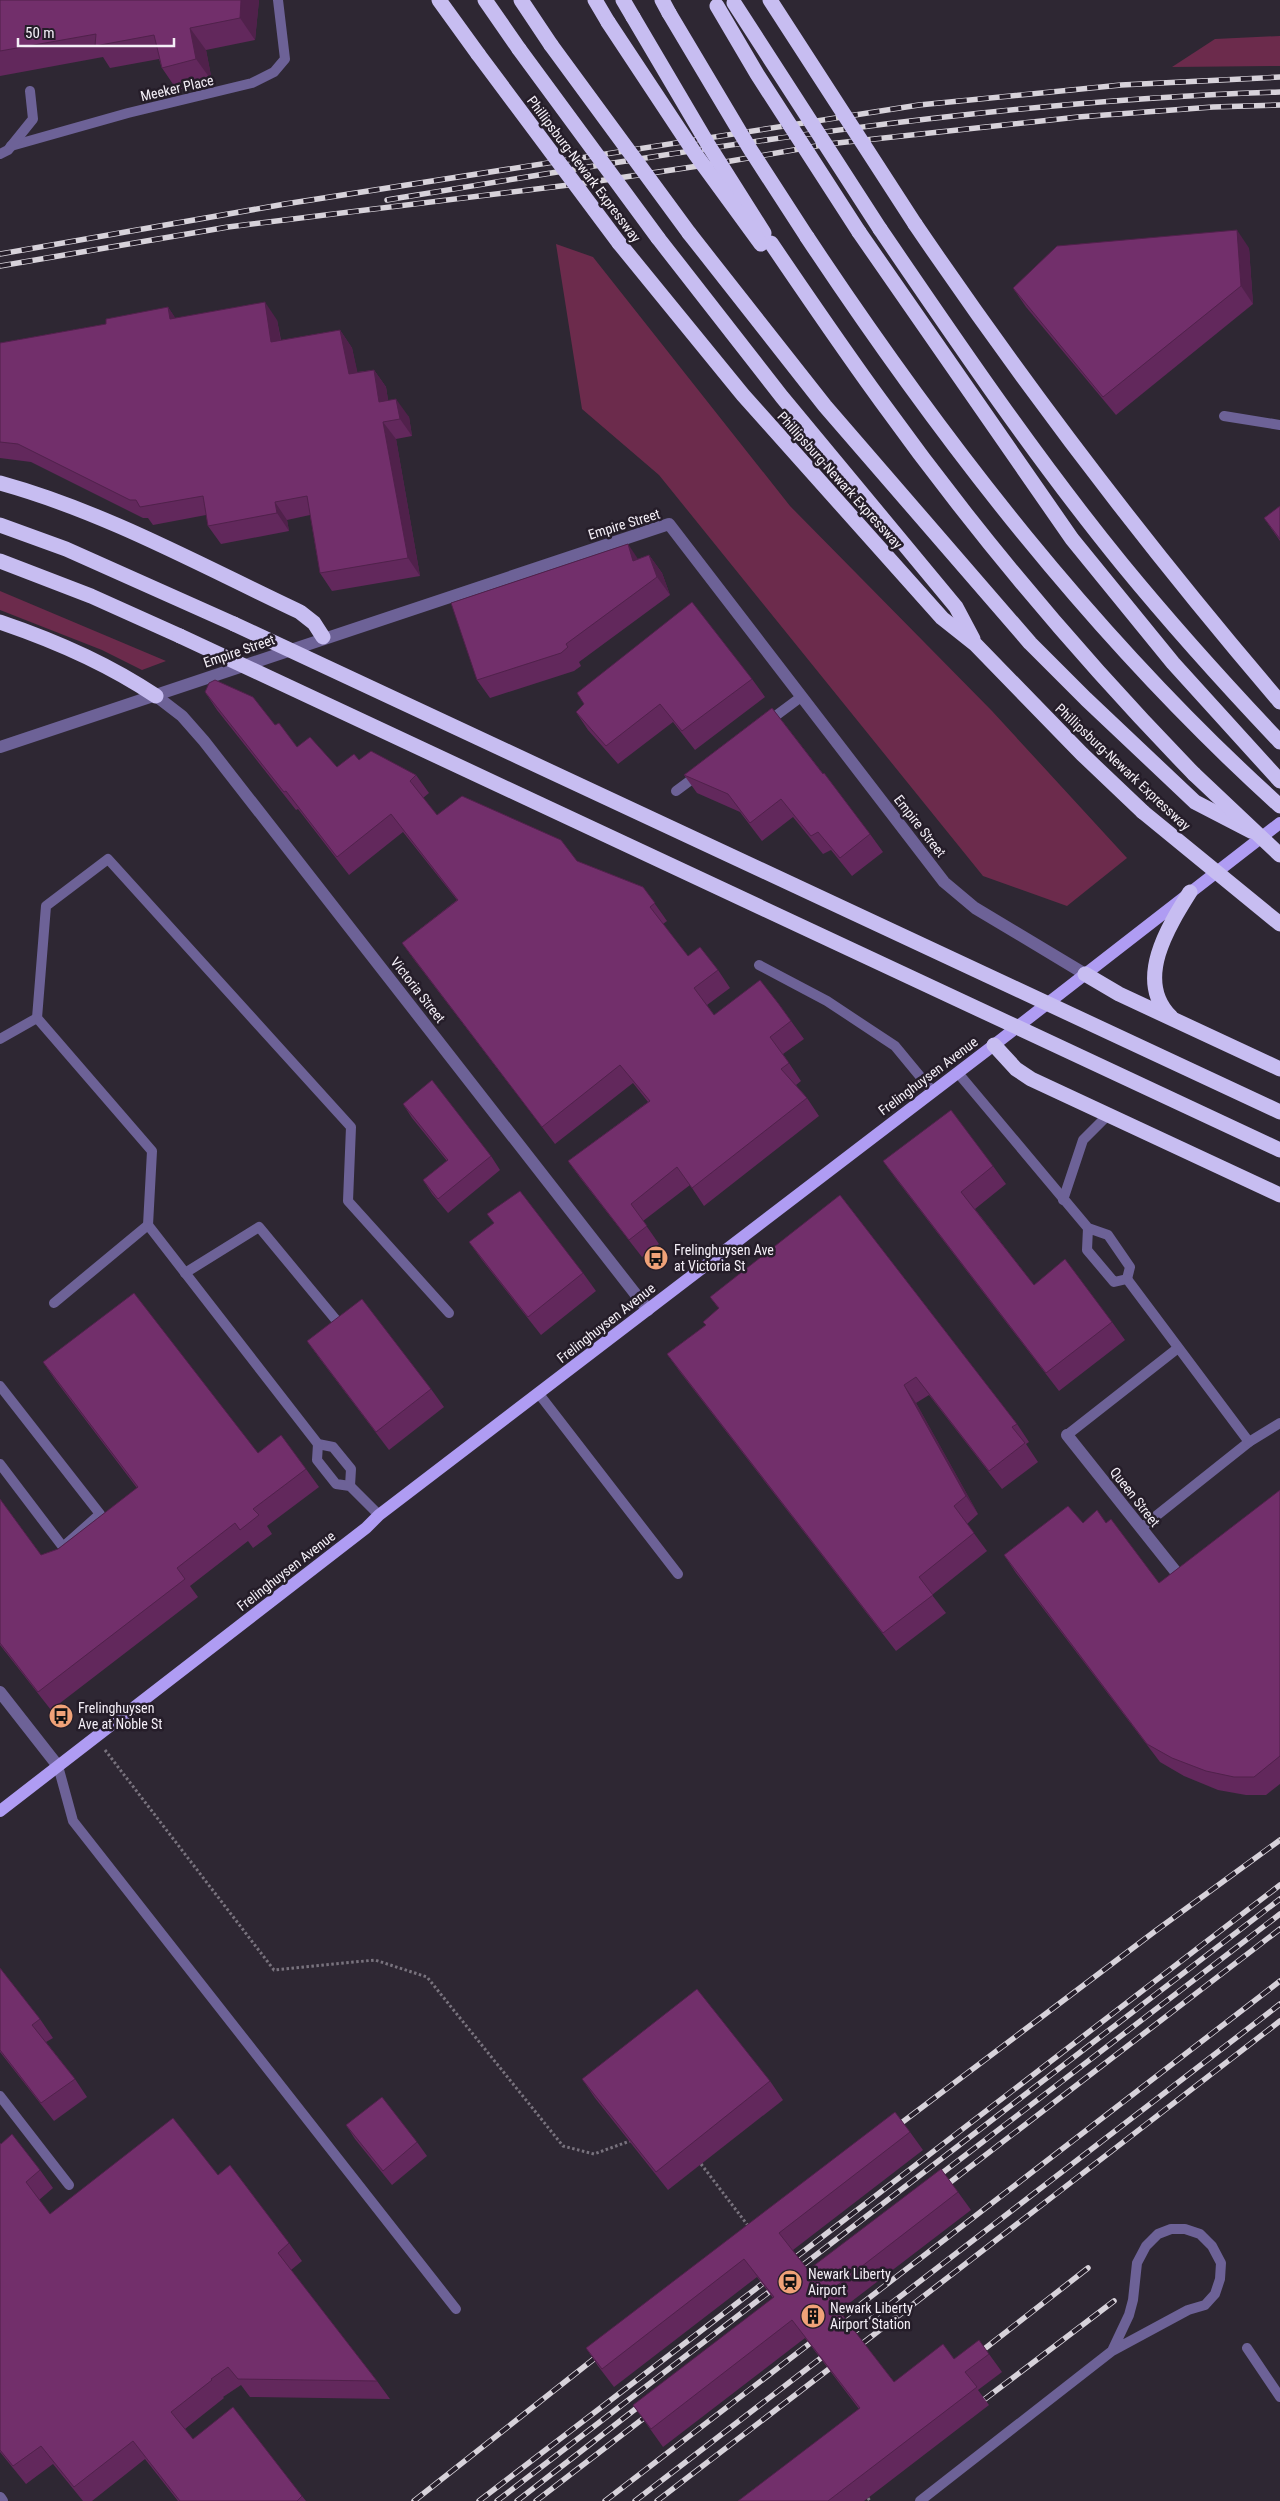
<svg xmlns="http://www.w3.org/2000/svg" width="1280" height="2501" font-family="'Roboto Condensed',sans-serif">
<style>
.green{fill:#6c2b4c}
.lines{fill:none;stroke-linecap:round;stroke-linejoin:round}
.path{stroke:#79737e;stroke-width:3;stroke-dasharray:2.5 2.5;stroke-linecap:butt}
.service{stroke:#6d6297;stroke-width:10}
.minor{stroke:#6d6297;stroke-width:12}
.tertiary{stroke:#6d6297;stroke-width:12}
.primary{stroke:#af9cf3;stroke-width:12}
.motorway{stroke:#c7bdf1;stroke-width:15}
.rail-casing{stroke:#d7d2da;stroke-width:5.5}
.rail{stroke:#251d29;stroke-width:4;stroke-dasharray:11;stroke-linecap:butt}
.path-bridge{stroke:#79737e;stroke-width:3;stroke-dasharray:2.5 2.5;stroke-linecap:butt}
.motorway-bridge{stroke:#c7bdf1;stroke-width:15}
.wall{fill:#62285c}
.shaded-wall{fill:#50214b}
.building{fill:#722f6b;stroke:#50214b}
.labels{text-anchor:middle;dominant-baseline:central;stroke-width:5;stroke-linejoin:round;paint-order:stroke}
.street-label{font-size:14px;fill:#f4eff7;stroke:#251d29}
.poi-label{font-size:14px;fill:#f4eff7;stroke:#251d29;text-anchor:start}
</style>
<rect width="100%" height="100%" fill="#2e2733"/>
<!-- green -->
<g class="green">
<polygon points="1280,36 1280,66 1172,67 1215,39"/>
<polygon points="556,244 593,257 790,506 992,711 1127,858 1067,906 983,876 659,475 582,409"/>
<polygon points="0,591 166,661 142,670 102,650 0,610"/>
</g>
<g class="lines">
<!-- path -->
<g class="path">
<polyline points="105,1750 274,1970 375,1960 427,1977 563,2146 594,2154 630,2141"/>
<polyline points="868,2498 870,2501"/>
</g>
<!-- service -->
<g class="service">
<polyline points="11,146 128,113 252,83 274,72 285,59 278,0"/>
<polyline points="0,154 8,150 33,119 30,91"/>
<polyline points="1224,416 1280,425"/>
<polyline points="766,723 801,697"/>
<polyline points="676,791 699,774"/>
<polyline points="759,965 827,1001 895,1046 933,1092"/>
<polyline points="37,1018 46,906 108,859 351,1127 348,1201 449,1313"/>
<polyline points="0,1039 37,1018 152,1151 148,1225"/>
<polyline points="958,1073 1088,1228 1108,1235 1130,1267 1127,1279 1114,1282 1087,1250 1088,1228"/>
<polyline points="1063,1200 1083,1140 1108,1115"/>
<polyline points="185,1273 259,1227 341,1326"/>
<polyline points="1127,1279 1249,1442 1141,1528"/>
<polyline points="54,1303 148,1225 318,1444 333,1447 351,1469 350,1486"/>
<polyline points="0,1386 100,1514 63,1547 0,1464"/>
<polyline points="539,1394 678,1574"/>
<polyline points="1067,1435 1178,1348"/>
<polyline points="1249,1442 1280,1423"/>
<polyline points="318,1444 317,1460 336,1484 350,1486 379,1515"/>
<polyline points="58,1766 73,1821 456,2309"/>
<polyline points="0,2096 69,2185"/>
<polyline points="1247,2348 1280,2397"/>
<polyline points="920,2501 1112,2351 1188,2310 1205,2305 1215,2294 1220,2279 1221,2263 1212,2246 1200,2234 1185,2229 1171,2229 1158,2234 1146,2246 1137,2263 1133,2300 1129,2315 1112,2351"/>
</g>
<!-- minor -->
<g class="minor">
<polyline points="1067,1435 1180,1577"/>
<polyline points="0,1692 58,1766"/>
<polyline points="0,2498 2,2501"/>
</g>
<!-- tertiary -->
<g class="tertiary">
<polyline points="156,696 182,716 204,741 648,1310"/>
<polyline points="0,747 669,524 944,882 975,908 1085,974"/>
</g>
<!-- primary -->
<polyline class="primary" points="0,1811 366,1528 379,1515 994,1045 1280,823"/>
<!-- motorway -->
<g class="motorway">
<polyline points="439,0 478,54"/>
<polyline points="485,0 519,49"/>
<polyline points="521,0 551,45"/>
<polyline points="595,0 608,22"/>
<polyline points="623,0 633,17"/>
<polyline points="662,0 669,13"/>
<path d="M915 224C1028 390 1149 549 1280 702"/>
<path d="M880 229C957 342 1035 457 1122 564 1172 625 1225 684 1280 742"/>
<polyline points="859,232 1072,539 1173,663 1280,781"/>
<polyline points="689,233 825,406 1030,643 1086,699 1195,802 1251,831"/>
<path d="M807 237C943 442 1096 640 1280 806"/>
<polyline points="658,238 782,397 956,607 973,639"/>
<polyline points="619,243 743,395 942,618 976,645 1082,754 1143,812"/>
<path d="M771 243C807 296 843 349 881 401 976 533 1081 658 1194 774"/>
<path d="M0 483C105 512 202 566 300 612L314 623 323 637"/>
<polyline points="0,525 66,549 234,624"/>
<polyline points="0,561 91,596 180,636"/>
<path d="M0 622C56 641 107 663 156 696"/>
<polyline points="1085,974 1119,994 1280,1069"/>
<path d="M1171 1017C1134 981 1168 927 1190 892"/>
<polyline points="994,1045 1016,1069 1031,1079 1280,1195"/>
</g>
<defs>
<g id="rail">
<path d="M387 200C683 151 979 101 1280 92"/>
<polyline points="0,254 285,204 919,105 1121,85 1280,77"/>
<polyline points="0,266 228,227 585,183 725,162 828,144 1078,117 1213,107 1280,105"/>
<polyline points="892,2130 1154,1932 1280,1840"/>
<polyline points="933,2180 1280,1914"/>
<polyline points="940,2190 1280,1929"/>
<polyline points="796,2257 1280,1885"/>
<polyline points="803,2265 1280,1899"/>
<polyline points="843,2318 1280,1981"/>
<polyline points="854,2332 1280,2004"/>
<polyline points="863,2343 1280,2021"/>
<polyline points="974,2357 1088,2268"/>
<polyline points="985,2399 1114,2301"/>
<polyline points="414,2501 604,2351"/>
<polyline points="479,2501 762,2284"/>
<polyline points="497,2501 769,2292"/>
<polyline points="517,2501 647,2400"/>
<polyline points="536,2501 653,2411"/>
<polyline points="605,2501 809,2344"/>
<polyline points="635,2501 821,2358"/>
<polyline points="657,2501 829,2369"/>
</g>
</defs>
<!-- rail casing -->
<use href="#rail" class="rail-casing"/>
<!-- rail -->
<use href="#rail" class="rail"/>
<!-- path-bridge -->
<polyline class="path-bridge" points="701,2164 749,2227"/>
<!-- motorway-bridge -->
<g class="motorway-bridge">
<polyline points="770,0 915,224"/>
<polyline points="734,3 880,229"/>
<polyline points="717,6 757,74 859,232"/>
<polyline points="669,13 750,149 807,237"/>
<polyline points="633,17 709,146 764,233"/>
<polyline points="608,22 696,155 761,244"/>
<polyline points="551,45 689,233"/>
<polyline points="519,49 658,238"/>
<polyline points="478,54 619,243"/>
<polyline points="234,624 1280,1112"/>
<polyline points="180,636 1280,1150"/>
<polyline points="1194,774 1280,855"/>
<polyline points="1143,812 1280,924"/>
</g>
</g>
<!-- wall -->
<g class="wall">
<polygon points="0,0 259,0 255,40 206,50 212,81 177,90 162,68 159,59 110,68 103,57 0,76"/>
<polygon points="1249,248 1253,304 1116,415 1026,307 1013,288"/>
<polygon points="168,307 175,318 277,320 281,340 340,330 352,348 357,372 374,370 386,387 388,400 409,417 412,436 396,439 420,576 332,591 320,573 310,515 287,520 289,531 221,544 208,526 206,515 153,525 148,518 143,518 31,462 0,458 0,343 106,324"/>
<polygon points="1280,506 1280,541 1264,518"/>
<polygon points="649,555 662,573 670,595 579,662 581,666 574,671 490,698 477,680 638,559"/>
<polygon points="752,679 765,697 695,750 673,722 618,764 588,730 576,712"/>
<polygon points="205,692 275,725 297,747 337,767 359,760 416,775 429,793 423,798 437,815 577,861 643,887 667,921 663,924 688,956 718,970 730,988 707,1005 714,1015 778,1003 804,1039 783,1054 801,1081 796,1085 807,1098 819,1116 704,1206 690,1185 643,1221 659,1244 642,1257 581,1179 568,1161 648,1102 633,1083 555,1144 415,961 402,943 457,900 403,832 349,875 298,809 296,810 217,710"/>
<polygon points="772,708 870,834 883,852 852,876 831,850 823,854 793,817 762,841 740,812 697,793 684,775"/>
<polygon points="403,1104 491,1156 500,1170 448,1213 432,1194 423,1180 447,1161 412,1118"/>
<polygon points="883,1161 993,1166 1006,1184 975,1209 1034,1285 1112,1322 1125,1340 1059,1391 896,1179"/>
<polygon points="840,1195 1017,1424 1029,1442 1026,1444 1038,1462 1002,1489 929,1395 916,1403 978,1514 967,1524 987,1551 932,1595 946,1613 896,1651 680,1372 667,1354 706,1325 719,1309 710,1297"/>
<polygon points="469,1242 583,1273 596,1291 541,1335 482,1260"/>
<polygon points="307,1341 431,1389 444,1407 389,1450 320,1359"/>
<polygon points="43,1362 258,1453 306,1469 319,1487 267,1526 272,1534 253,1548 248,1541 190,1586 198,1597 51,1710 0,1645 0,1499 41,1555 58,1549 137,1488 56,1381"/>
<polygon points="1280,1490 1280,1784 1266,1795 1246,1795 1218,1790 1184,1776 1160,1762 1016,1573 1004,1555 1083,1523 1106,1523 1159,1583"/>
<polygon points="0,1968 40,2019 53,2038 46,2042 75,2079 87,2097 54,2121 0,2052"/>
<polygon points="582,2079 770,2081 783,2100 668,2190 595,2098"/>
<polygon points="346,2125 417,2142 427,2156 392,2185 355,2139"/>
<polygon points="910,2132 923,2150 793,2250 808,2270 958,2192 971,2210 839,2311 894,2382 954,2359 989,2354 1002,2372 978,2390 989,2405 864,2501 738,2501 859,2409 805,2338 663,2447 633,2405 773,2298 757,2277 614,2387 598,2366 586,2348"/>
<polygon points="0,2143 40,2170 53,2188 39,2200 50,2214 218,2175 289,2243 302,2261 291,2270 377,2381 390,2399 250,2397 241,2385 223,2397 224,2398 185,2429 193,2439 302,2496 306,2501 178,2501 145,2459 92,2501 83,2501 53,2464 26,2484 0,2452"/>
</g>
<!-- shaded-wall -->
<g class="shaded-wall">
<polygon points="241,0 259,0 255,40 240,18"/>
<polygon points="190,28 206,50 212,81 196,59"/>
<polygon points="1237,230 1249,248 1253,304 1241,286"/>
<polygon points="265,302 277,320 284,360 271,342"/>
<polygon points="168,307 180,325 170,319"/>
<polygon points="340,330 352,348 362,392 349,374"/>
<polygon points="374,370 386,387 391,420 379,402"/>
<polygon points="396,399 409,417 412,436 400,419"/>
<polygon points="383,422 396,439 420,576 408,558"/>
<polygon points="275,502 287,520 289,531 277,513"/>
<polygon points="628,544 640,562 633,561"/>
<polygon points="649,555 662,573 670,595 657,577"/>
<polygon points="904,1385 916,1403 978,1514 966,1496"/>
</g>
<!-- building -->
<g class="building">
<polygon points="0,0 241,0 240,18 190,28 196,59 162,68 154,35 95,46 96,34 0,51"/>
<polygon points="1237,230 1241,286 1103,397 1013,288 1057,246"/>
<polygon points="265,302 271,342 340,330 349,374 374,370 379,402 396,399 400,419 383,422 408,558 320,573 307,496 275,502 277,513 208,526 203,496 140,507 136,500 130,500 18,444 0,442 0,343 106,324 106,319 168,307 170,319"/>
<polygon points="1280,506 1280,539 1264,518"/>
<polygon points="628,544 633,561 649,555 657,577 566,644 568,647 561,653 477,680 451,603"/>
<polygon points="692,602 752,679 682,731 660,704 606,746 576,712 584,704 577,693"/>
<polygon points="215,680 253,697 275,725 279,723 297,747 310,737 337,767 354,754 359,760 371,751 416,775 410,781 437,815 462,796 561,840 577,861 643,887 655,903 650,907 688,956 700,947 718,970 694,988 714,1015 760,980 778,1003 791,1021 770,1037 789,1063 781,1069 807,1098 692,1188 677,1167 631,1204 647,1226 629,1240 568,1161 650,1101 620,1065 542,1127 402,943 458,900 391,814 337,857 286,791 284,792 205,692 209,683"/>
<polygon points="772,708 823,774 824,773 870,834 840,858 818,832 811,836 781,799 750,823 728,794 684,775"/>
<polygon points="432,1080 491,1156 438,1199 423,1180 448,1160 403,1104"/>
<polygon points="951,1110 993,1166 961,1192 1034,1285 1065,1259 1112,1322 1046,1373 883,1161"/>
<polygon points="520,1191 583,1273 528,1317 469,1242 494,1223 487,1214"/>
<polygon points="840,1195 1017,1424 1012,1427 1025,1443 989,1471 916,1377 904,1385 966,1496 954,1506 974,1533 919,1577 933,1595 883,1633 667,1354 706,1325 703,1322 719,1308 710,1297"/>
<polygon points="134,1293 258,1453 281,1435 306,1469 253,1509 259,1515 240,1530 235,1523 177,1568 185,1579 38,1692 0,1643 0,1499 41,1555 58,1549 138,1487 43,1362"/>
<polygon points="362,1299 431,1389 376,1432 307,1341"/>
<polygon points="1280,1490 1280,1756 1254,1777 1234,1777 1206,1771 1172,1758 1147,1744 1004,1555 1068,1506 1083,1523 1097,1510 1106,1523 1111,1519 1159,1583"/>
<polygon points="0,1968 40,2019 32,2025 75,2079 41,2103 0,2050"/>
<polygon points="697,1989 770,2081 656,2172 582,2079"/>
<polygon points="382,2097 417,2142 383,2171 346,2125"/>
<polygon points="895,2112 910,2132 779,2233 808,2270 941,2169 958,2192 826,2294 894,2382 943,2344 954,2359 979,2340 989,2354 965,2372 977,2387 828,2501 738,2501 860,2408 792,2320 651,2429 633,2405 774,2297 744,2259 602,2369 586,2348"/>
<polygon points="173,2118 218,2175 230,2165 289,2243 278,2253 377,2381 238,2379 228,2367 211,2379 212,2380 171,2412 193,2439 233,2407 302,2496 297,2501 180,2501 133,2441 74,2487 41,2446 13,2466 0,2450 0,2143 1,2144 12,2134 40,2170 26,2182 50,2214"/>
</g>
<!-- icons -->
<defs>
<symbol id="bus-disc" viewBox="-11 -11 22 22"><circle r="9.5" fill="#f0a278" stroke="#251d29"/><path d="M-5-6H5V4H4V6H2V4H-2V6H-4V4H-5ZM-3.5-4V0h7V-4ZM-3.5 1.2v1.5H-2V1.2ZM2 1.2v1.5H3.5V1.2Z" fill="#111"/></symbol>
<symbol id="station-disc" viewBox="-11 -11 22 22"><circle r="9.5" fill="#f0a278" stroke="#251d29"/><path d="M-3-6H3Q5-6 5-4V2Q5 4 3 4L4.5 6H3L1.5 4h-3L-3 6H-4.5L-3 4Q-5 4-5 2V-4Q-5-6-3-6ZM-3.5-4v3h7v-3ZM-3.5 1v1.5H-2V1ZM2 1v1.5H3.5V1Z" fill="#111"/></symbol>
<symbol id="building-disc" viewBox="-11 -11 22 22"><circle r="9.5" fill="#f0a278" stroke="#251d29"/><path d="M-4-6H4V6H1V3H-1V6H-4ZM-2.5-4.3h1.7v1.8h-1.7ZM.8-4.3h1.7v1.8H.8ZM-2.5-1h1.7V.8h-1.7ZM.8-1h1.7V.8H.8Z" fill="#111"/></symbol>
</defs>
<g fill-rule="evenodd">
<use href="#bus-disc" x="642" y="1244" width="28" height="28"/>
<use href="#bus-disc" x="47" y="1702" width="28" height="28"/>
<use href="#station-disc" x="776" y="2268" width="28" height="28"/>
<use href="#building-disc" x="799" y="2302" width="28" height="28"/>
</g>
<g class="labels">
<!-- street labels -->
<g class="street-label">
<text transform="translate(177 88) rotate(-13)">Meeker Place</text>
<text transform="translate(584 169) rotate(53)">Phillipsburg-Newark Expressway</text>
<text transform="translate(840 480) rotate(48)">Phillipsburg-Newark Expressway</text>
<text transform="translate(624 524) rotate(-17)">Empire Street</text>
<text transform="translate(239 651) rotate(-19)">Empire Street</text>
<text transform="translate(1123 767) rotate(43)">Phillipsburg-Newark Expressway</text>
<text transform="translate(920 826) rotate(52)">Empire Street</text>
<text transform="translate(418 990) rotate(52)">Victoria Street</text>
<text transform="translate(928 1076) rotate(-37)">Frelinghuysen Avenue</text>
<text transform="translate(606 1323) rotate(-38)">Frelinghuysen Avenue</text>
<text transform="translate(1135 1497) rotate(52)">Queen Street</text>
<text transform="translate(286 1571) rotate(-38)">Frelinghuysen Avenue</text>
</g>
<!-- poi labels -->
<g class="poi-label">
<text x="674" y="1250">Frelinghuysen Ave<tspan x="674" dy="16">at Victoria St</tspan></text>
<text x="78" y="1708">Frelinghuysen<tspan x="78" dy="16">Ave at Noble St</tspan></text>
<text x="808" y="2274">Newark Liberty<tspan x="808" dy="16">Airport</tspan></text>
<text x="830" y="2308">Newark Liberty<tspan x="830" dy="16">Airport Station</tspan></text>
</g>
</g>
<!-- scale -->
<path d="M18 38v8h156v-8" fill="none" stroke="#f4eff7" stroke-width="2.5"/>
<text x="25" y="38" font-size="15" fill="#f4eff7" stroke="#251d29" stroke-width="4" paint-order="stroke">50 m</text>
</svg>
